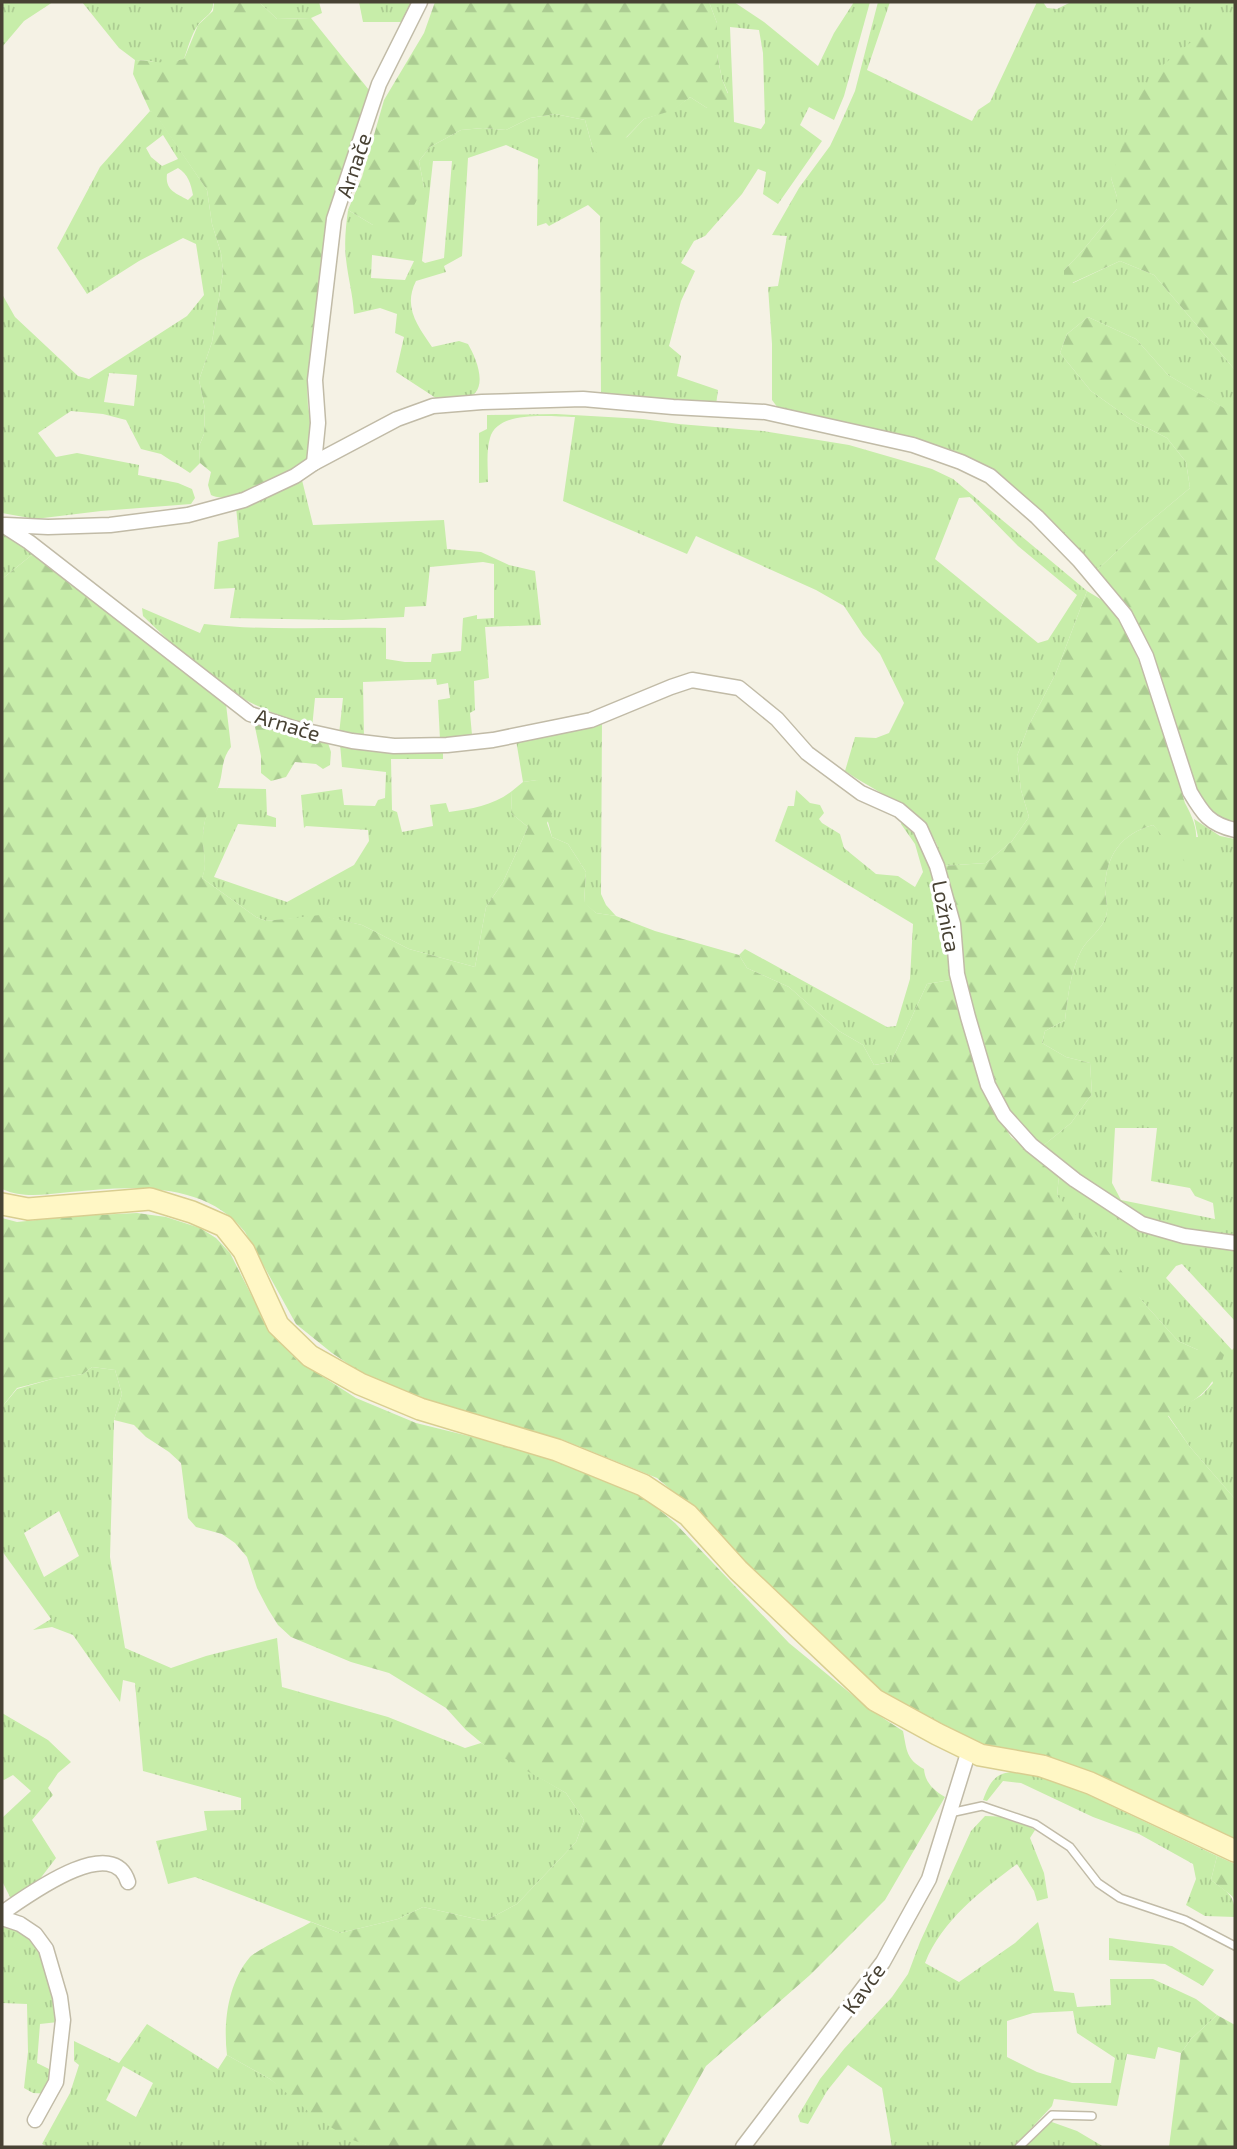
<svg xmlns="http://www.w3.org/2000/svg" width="1237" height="2149" font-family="'Exo 2',sans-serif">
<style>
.grass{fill:url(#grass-tufts);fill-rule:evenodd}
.forest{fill:url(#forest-firs)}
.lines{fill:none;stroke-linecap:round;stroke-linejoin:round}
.lane-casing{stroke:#c1bba7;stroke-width:10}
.street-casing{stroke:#c1bba7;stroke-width:17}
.secondary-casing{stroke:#d9ce90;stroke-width:24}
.lane{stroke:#fff;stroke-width:7}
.street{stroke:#fff;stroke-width:14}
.secondary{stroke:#fff7c5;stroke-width:21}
.labels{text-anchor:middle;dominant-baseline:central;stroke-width:6;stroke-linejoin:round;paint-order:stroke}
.street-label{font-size:21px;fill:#484234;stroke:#fff}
</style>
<defs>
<pattern id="grass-tufts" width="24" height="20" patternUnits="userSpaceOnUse" patternTransform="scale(1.75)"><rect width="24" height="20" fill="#c7eda9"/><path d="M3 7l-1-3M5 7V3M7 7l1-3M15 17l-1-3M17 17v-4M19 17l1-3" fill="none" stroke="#accc92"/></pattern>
<pattern id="forest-firs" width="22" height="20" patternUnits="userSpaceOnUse" patternTransform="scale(1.75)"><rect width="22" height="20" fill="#c7eda9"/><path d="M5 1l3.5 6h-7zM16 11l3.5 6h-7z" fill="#accc92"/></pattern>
</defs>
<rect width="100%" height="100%" fill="#f5f2e5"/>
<!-- grass -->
<g class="grass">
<polygon points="2,2 53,2 24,21 2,47"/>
<path d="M82 2H213C214 14 205 16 198 25 191 35 188 48 184 59L162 65 151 61 135 60 119 48Z"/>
<polygon points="259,2 319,2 322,13 311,18 277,19"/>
<polygon points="359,2 414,2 407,22 363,22"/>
<path d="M709 2H734L764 22 818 66 834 33 854 2H870L844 96 834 120 809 107 800 125 822 141 778 204 763 194 766 172 758 169 742 194 705 236 694 241 681 263 695 271 681 301 669 346 681 356 677 376 718 390 716 405 601 395 600 216 588 205 549 226 546 223 537 226 538 159 506 145 468 158 462 256 444 266 446 272 416 281C403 307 417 325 432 347L459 341 468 344C475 356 486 381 475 393 469 400 452 400 442 402L396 372 404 337 395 333 397 314 380 308 354 314C353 295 348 278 346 259 344 242 346 226 348 210L373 225 424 187 419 161 430 147 461 130 483 128 506 130 530 118 555 114 585 120 593 149 627 137 644 119 674 109 690 97 707 108 728 93 722 79 717 54V23ZM730 27 759 30 763 53 765 123 761 129 734 122ZM433 161H452L444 258 425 263 422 261ZM372 255 414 261 405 280 371 278Z"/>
<path d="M878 2H890L867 70 972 121 978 110 990 102 1037 2H1043L1047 8 1057 9 1071 2H1235V32L1232 33 1111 178 1117 197V209C1099 230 1084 251 1064 270L1073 283 1120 261 1154 275 1235 370V400L1225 409 1168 375 1136 339 1088 317 1067 334 1060 353 1091 391 1130 419 1167 438 1186 462 1190 488 1141 529 1097 570 1013 486 990 471 778 408 772 400V344L768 287 778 286 787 236 772 235 799 188 830 146 839 127 855 91Z"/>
<path d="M150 111 155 113 207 190 212 224 221 253 223 272 212 342 199 380 205 409 204 434 199 446 200 463 190 473 161 454 141 449 126 420 103 414 71 411 38 433 56 457 77 453 139 465 138 475 178 483 192 489 195 498 191 504 101 511 35 519 2 513V294L15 317 78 376 89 379 187 316 204 295 196 244 183 238 139 261 87 294 57 248 100 167ZM163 135 178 159 162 166 151 157 146 148ZM178 168C188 174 191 184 193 195L188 200C175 193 165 190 167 174ZM109 373 137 375 134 406 104 402Z"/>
<path d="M556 414 643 419 679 424 763 431 849 445 932 469 953 479 1087 591 1056 673 1029 725 1017 756 1021 790 1029 817 1012 841 986 863 941 866C940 859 939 851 937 845 924 811 872 790 845 771L855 737 876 738 889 733 904 703 880 654 863 635 844 606 816 590 696 536 687 554 563 501 575 417C552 417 498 409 490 438 486 451 488 469 488 482L479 483V433L487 429V415ZM970 497 1018 546 1077 595 1048 640 1038 643 935 559 959 498Z"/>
<path d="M302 480 313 525 444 520 447 549 481 552 509 565 535 571 541 625 485 627 489 678 474 681 475 710 470 713 472 735 440 740 438 700 450 698 448 683 437 685 436 679 363 682 364 739 339 734 343 698H315L312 728C284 717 254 707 229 690 197 669 170 642 143 616L142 608 200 633 204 624C265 631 325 627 386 628V659L405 662H431L432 654 461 651 463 618 477 615V619L494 618V564L483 562 430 567 426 606 405 607 404 617 343 620 230 618 235 588 214 589 218 542 239 537 236 507 262 499Z"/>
<polygon points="2,533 33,554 2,579"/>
<polygon points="602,720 601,894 606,905 616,916 596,913 584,903 586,872 568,844 552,837 537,780 523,782 516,740"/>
<path d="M340 744 443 751V759H391L392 810 397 812 402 832 433 826 430 805 446 803 449 812C472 809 494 805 512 791L511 813 528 827 503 882 486 907 475 967 409 949 362 925 321 916 266 921 256 917 202 878C207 865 204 857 203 844 202 824 208 805 218 788L266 789 267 815 276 818V827L238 824 214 877 287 902 354 865 369 841 368 830 306 826 304 828 301 795 342 789 344 805 375 806 378 800 385 798 386 772 342 767Z"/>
<path d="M796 790 810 803 820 805 824 813 819 819 822 823 840 834 844 848 876 874 898 876 915 887 923 872 915 844 901 824 902 820C924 834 941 889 947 914 951 935 951 958 950 980L927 984 891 1062 874 1065 863 1045 839 1031 789 987 747 968 739 955 745 949 887 1027 896 1026 910 979 913 924 775 841 788 806H794Z"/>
<path d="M1194 819 1220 836 1235 839V1239C1209 1234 1180 1232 1155 1222 1115 1207 1082 1178 1049 1153L1044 1145 1071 1123 1092 1094 1090 1063 1066 1057 1042 1043 1045 1031 1065 1020C1068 996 1070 973 1081 951 1087 939 1103 929 1106 916 1109 908 1105 897 1105 889 1106 855 1121 834 1153 825L1166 839 1198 837ZM1115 1128H1157L1151 1181 1190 1188 1195 1196 1213 1203 1215 1219 1121 1200 1112 1183Z"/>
<polygon points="1059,1175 1097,1201 1235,1249 1235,1321 1182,1264 1176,1266 1166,1278 1232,1350 1235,1347 1235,1499 1190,1447 1168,1415 1202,1395 1213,1383 1198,1350 1178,1341 1143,1302 1057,1196"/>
<path d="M92 1367 115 1370 122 1394 114 1420 110 1557 125 1648 171 1668 206 1656 277 1638 282 1687 388 1717 465 1748 481 1743 566 1793 584 1820 576 1842 517 1904 485 1921 423 1907 398 1919 340 1933 195 1877 168 1884 156 1841 207 1830 204 1811 241 1810V1798L143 1771 135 1683 123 1680 120 1702 73 1635 52 1627 33 1630 51 1619 2 1551V1407L17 1389 52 1379 83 1374ZM59 1511 79 1556 44 1577 24 1533Z"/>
<polygon points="2,1713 48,1740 71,1762 58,1773 48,1788 53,1795 32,1820 56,1858 36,1884 11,1899 2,1881 2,1818 31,1791 13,1775 4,1780 2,1779"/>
<path d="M1011 1772 1055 1779 1217 1856 1211 1880C1228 1893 1235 1894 1235 1917L1205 1916 1186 1905 1196 1879 1193 1864 1139 1834 1093 1817 1021 1783 1003 1781 987 1801 983 1800C989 1785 993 1774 1011 1772Z"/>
<path d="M985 1816 1011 1817 1035 1830 1030 1838 1044 1873 1048 1898 1037 1901 1034 1891 1017 1864C981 1891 942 1920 925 1963L959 1982 1015 1943 1038 1922 1054 1991 1074 1993 1077 2007 1111 2005 1110 1979H1153L1196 1999 1217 2015 1191 2039 1181 2053 1158 2047 1155 2059 1127 2054 1117 2106 1054 2099 1052 2106 1014 2147H892L882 2088 848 2065 827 2091 808 2124 800 2122 798 2116 820 2079 844 2049 892 1997 908 1974 920 1942 971 1831ZM1073 2011 1077 2033 1115 2058 1111 2083H1072L1037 2072 1007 2057V2021L1033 2013Z"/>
<polygon points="2,1917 39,1933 58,2022 40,2024 37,2063 61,2075 52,2094 33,2093 24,2088 28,2052 27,2004 2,2003"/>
<polygon points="1109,1938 1172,1946 1214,1970 1203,1986 1165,1964 1109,1960"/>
<path d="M147 2024 218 2069 227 2055 270 2079 350 2138 372 2147H48L42 2144 70 2093 79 2065 74 2061V2041L119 2063ZM123 2066 153 2083 136 2117 106 2100Z"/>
<polygon points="1049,2121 1077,2131 1104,2147 1024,2147"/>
</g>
<!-- forest -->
<g class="forest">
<path d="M214 2H259L277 19 311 18 373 95 328 221 321 260 312 363 307 383 308 407 313 428 309 436 311 459C304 465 297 471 289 476 274 484 226 504 211 495L208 485 211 472 200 463 199 446 204 434 205 409 199 380 212 342 223 272 221 253 212 224 207 190 155 114 150 111 133 74 135 60C157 61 161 65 184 59L198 25 213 11Z"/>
<polygon points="435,2 709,2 717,23 717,54 722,79 728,94 726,107 707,108 690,97 674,110 644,119 612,152 603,158 593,149 585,120 555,114 530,118 506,130 483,128 461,130 430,147 419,161 424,187 412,209 395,230 373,225 348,210 362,177 384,100 424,33"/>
<path d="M1235 32V370L1154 275 1120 261 1072 283 1064 279V270C1084 251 1099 230 1117 209V197L1111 178 1141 92 1163 65 1196 38Z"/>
<path d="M1088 317 1136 339 1168 375 1224 408 1235 400V823C1217 820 1208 808 1197 795L1152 650 1125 605 1097 570 1141 529 1190 488 1186 462 1167 438 1130 419 1091 391 1060 353 1067 334Z"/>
<path d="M33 554 226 704 231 747C220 761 224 773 218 788 211 808 203 816 203 840 203 854 208 864 202 878L256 917 266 921 320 915 362 925 409 949 475 967 486 907 503 882 528 827 511 813 512 791 523 782 537 780 551 791 555 808 547 823 552 837 568 844 586 872 584 902 596 913 616 916 655 931 739 955 747 968 789 987 839 1031 863 1045 874 1065 891 1062 927 984 950 980 992 1105 1011 1137 1059 1175 1057 1196 1098 1237 1143 1302 1178 1341 1198 1350 1216 1347 1224 1355C1211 1393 1201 1396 1168 1416L1190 1447 1235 1499V1842L1042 1757 1019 1751 979 1745 880 1691 764 1582 702 1516 657 1478 563 1440 413 1396 372 1380 332 1353 296 1324 245 1232C205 1180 128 1186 70 1192 45 1194 25 1199 2 1189V579Z"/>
<path d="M1087 591 1107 603 1123 626 1144 672 1185 803C1198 827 1198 836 1194 862L1184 861 1153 825C1121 834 1106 855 1105 889 1105 897 1109 908 1106 916 1103 929 1087 939 1081 951 1070 973 1068 997 1065 1020L1045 1031 1042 1043 1066 1057 1090 1063 1092 1094 1071 1123 1044 1145 1022 1128 999 1093 961 970 941 866 986 863 1012 841 1029 817 1021 790 1017 756 1029 725 1056 673Z"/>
<polygon points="260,721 328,743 331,752 330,765 323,769 316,764 295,762 286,777 271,781 261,773 261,756 255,727"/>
<path d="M137 1213 166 1217 200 1228 216 1238 230 1253 270 1332 297 1360 356 1398 416 1423 493 1442 557 1462 628 1490 650 1502 675 1523 789 1643 872 1711 903 1731C907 1751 906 1759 924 1769 925 1782 933 1790 945 1797L885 1900 810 1975 706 2066 661 2147H372L350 2139 316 2118 270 2079 227 2055C223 2022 228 1983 250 1957 257 1950 300 1929 311 1922L340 1933 398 1919 423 1907 485 1921 517 1904 576 1842 584 1820 566 1793 490 1750 466 1730 446 1708 389 1673 351 1662 291 1637 278 1625 268 1609 257 1588 247 1557 235 1543 222 1534 196 1527 188 1518 181 1463 169 1452 146 1437 134 1425 114 1420 122 1394 115 1370 92 1367 83 1374 52 1379 17 1388 2 1407V1218L17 1222 76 1216Z"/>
<polygon points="1217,1856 1235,1864 1235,1901 1232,1896 1211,1880"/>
<polygon points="1217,2015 1235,2025 1235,2147 1169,2147 1181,2053 1191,2039"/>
</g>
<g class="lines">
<defs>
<g id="lane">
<polyline points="950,1813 982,1806 1035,1824 1070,1847 1098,1883 1120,1898 1185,1920 1235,1946"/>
<polyline points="1019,2147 1052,2115 1092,2116"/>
</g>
<g id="street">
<polyline points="314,463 318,423 315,380 334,219 379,84 420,2"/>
<polyline points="3,525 29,542 250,714 293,728 352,741 394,746 447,745 493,740 591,720 671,687 692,680 739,688 777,719 807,753 861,793 899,810 920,828 937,866 953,924 957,974 968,1017 988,1085 1004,1115 1031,1145 1075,1180 1142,1224 1184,1236 1235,1243"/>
<path d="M6 525 48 527 110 525 188 515 244 500 295 476 314 463 397 419 433 406 482 402 583 399 673 407 765 412 913 445 961 462 990 476 1037 517 1079 560 1125 615 1146 656 1190 792C1203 814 1209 824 1235 830"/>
<path d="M2 1913C27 1896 113 1832 128 1882"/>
<polyline points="2,1918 20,1924 35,1934 46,1949 60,1997 63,2020 56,2082 35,2120"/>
<polyline points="743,2147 883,1962 929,1879 969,1750"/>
</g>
<polyline id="secondary" points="2,1204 28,1209 150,1199 192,1212 224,1226 244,1251 278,1325 310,1356 360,1384 420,1409 557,1450 643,1485 688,1515 738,1570 875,1700 937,1734 980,1755 1042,1766 1090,1783 1235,1851"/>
</defs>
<!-- lane casing -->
<use href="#lane" class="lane-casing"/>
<!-- street casing -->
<use href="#street" class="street-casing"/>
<!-- secondary casing -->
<use href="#secondary" class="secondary-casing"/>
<!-- lane -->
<use href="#lane" class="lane"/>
<!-- street -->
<use href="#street" class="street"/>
<!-- secondary -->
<use href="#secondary" class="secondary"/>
</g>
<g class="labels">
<!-- street labels -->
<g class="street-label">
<text transform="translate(353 165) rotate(-71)">Arnače</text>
<text transform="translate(288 724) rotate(17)">Arnače</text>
<text transform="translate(947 916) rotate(79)">Ložnica</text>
<text transform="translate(863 1988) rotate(-54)">Kavče</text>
</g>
</g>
<!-- border -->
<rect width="1237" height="2149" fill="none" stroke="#484234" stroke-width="7"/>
</svg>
